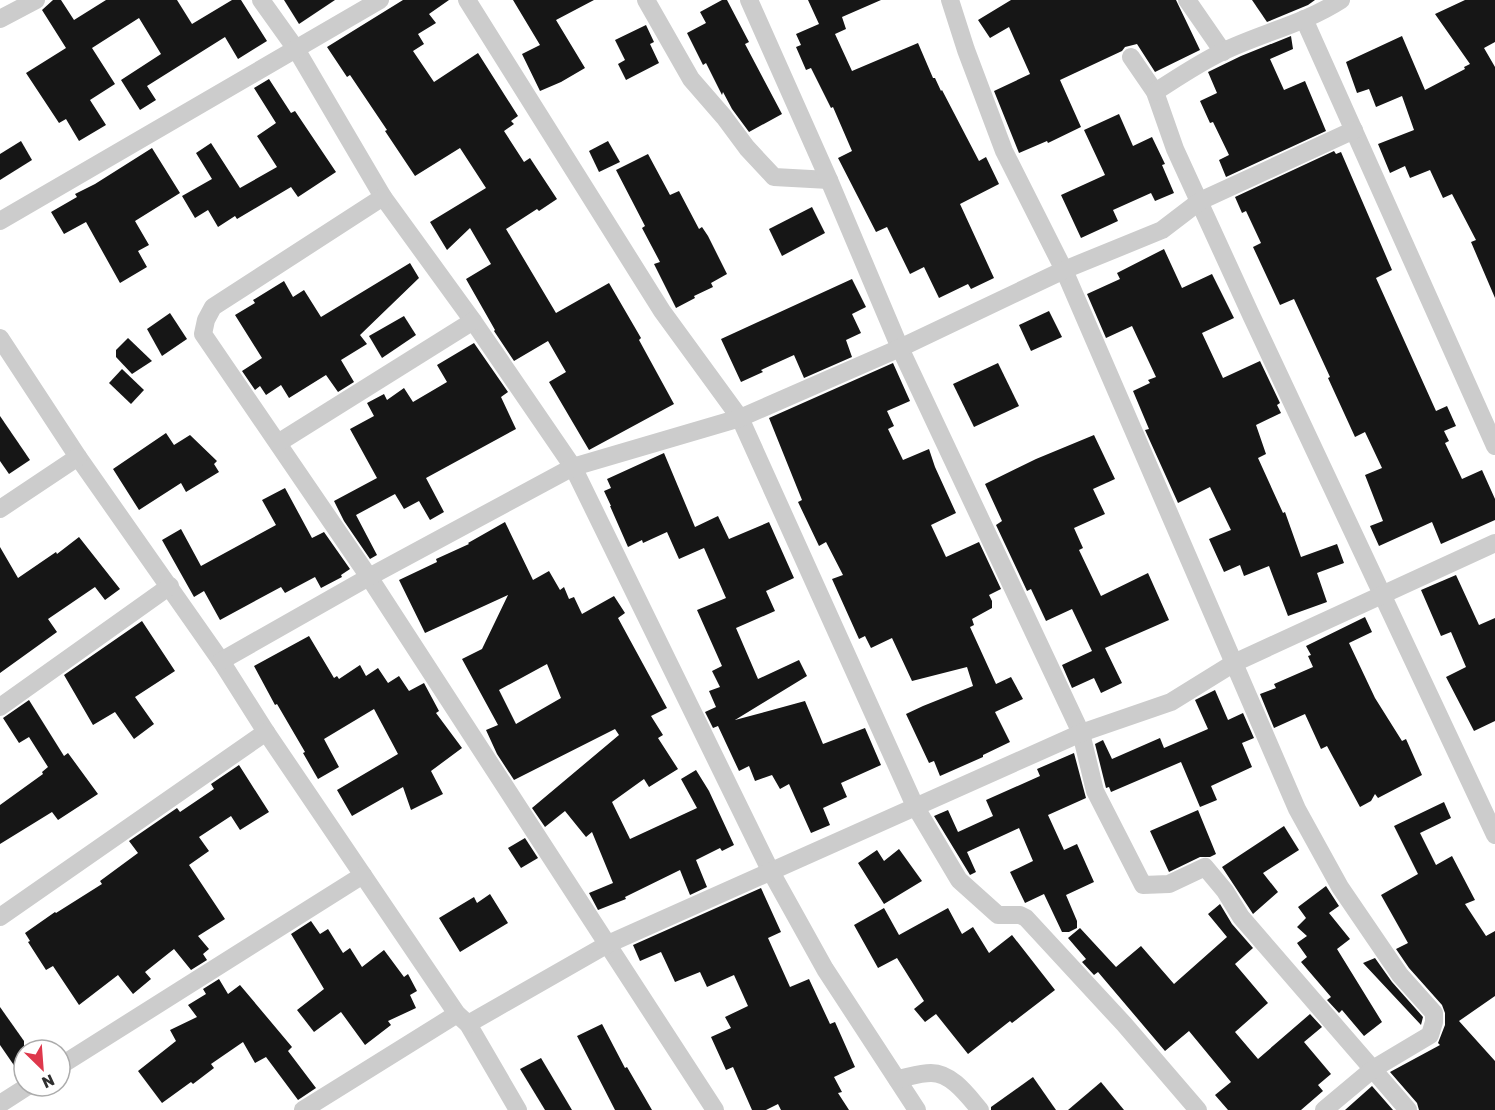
<svg xmlns="http://www.w3.org/2000/svg" width="1495" height="1110" font-family="Rubik,sans-serif">
<style>
.building{fill:#161616;fill-rule:evenodd}
.lines{fill:none;stroke-linecap:round;stroke-linejoin:round}
.street{stroke:#ccc;stroke-width:18}
</style>
<rect width="100%" height="100%" fill="#fff"/>
<!-- building -->
<g class="building">
<polygon points="53,0 61,0 74,20 106,0 177,0 192,24 232,0 241,0 267,41 238,59 225,37 147,86 156,100 140,110 121,80 161,54 139,18 92,48 115,84 90,100 106,125 79,141 66,119 59,123 26,73 66,48 42,10"/>
<polygon points="284,0 335,0 299,24"/>
<polygon points="403,0 449,0 429,14 436,23 418,34 424,44 413,51 434,82 478,53 518,116 511,121 514,124 504,131 524,162 530,158 557,199 539,211 537,209 506,229 556,313 609,283 641,338 639,340 674,404 589,450 549,382 566,372 548,341 514,361 494,331 495,330 466,279 491,264 470,228 447,250 430,222 486,188 460,148 415,176 385,131 387,130 350,75 347,77 327,47"/>
<polygon points="513,0 594,0 556,20 585,68 561,82 540,91 522,54 540,45"/>
<polygon points="722,0 727,0 749,42 745,44 782,114 749,132 732,109 723,92 722,95 706,63 703,65 687,33 706,23 700,12"/>
<polygon points="808,0 881,0 842,17 846,29 835,34 852,71 918,43 933,78 935,78 941,91 942,90 979,161 986,157 999,184 960,204 994,278 971,289 968,284 939,298 924,267 910,274 887,227 876,232 838,158 852,151 833,107 831,108 811,68 806,70 796,47 801,45 796,34 819,24"/>
<polygon points="1011,0 1176,0 1200,50 1155,72 1137,44 1125,47 1122,51 1060,80 1081,127 1048,143 1047,141 1019,153 994,91 1030,74 1009,27 990,38 978,20"/>
<polygon points="1252,0 1315,0 1308,5 1267,22"/>
<polygon points="1465,0 1495,0 1495,42 1484,48 1495,67 1495,298 1471,242 1476,240 1452,194 1443,198 1430,170 1410,178 1405,166 1390,173 1378,144 1414,130 1402,96 1376,107 1369,89 1357,93 1346,62 1402,36 1425,90 1465,69 1464,67 1470,64 1435,14"/>
<polygon points="646,25 654,42 650,44 659,63 626,80 618,64 625,60 615,40"/>
<polygon points="1291,36 1293,49 1270,59 1284,90 1305,81 1326,131 1226,177 1219,160 1229,155 1213,122 1210,123 1200,101 1217,93 1208,72 1241,56"/>
<polygon points="269,79 291,113 295,111 336,172 298,197 291,187 237,219 235,216 218,227 208,210 195,218 182,196 212,179 196,153 211,143 240,188 277,167 257,136 276,123 254,88"/>
<polygon points="1119,114 1133,146 1152,137 1165,164 1162,165 1174,193 1155,201 1151,193 1113,210 1118,221 1081,238 1061,195 1105,175 1084,130"/>
<polygon points="21,141 32,160 0,180 0,154"/>
<polygon points="608,141 620,162 599,172 589,151"/>
<polygon points="152,148 180,193 135,221 149,245 138,251 147,267 120,283 86,222 64,234 51,212 77,197 75,194 95,184"/>
<polygon points="1334,151 1336,154 1341,152 1392,270 1376,278 1436,411 1447,406 1456,426 1444,431 1449,441 1445,443 1462,479 1482,470 1495,499 1495,520 1441,544 1432,522 1379,546 1370,526 1383,521 1365,475 1382,468 1365,432 1355,437 1328,378 1330,377 1294,299 1280,305 1253,247 1261,243 1246,211 1242,213 1235,197"/>
<polygon points="648,154 670,195 679,191 699,229 702,227 708,236 727,274 711,283 713,287 694,296 695,298 676,308 654,264 660,262 642,228 645,226 616,170"/>
<polygon points="812,207 825,233 782,256 769,229"/>
<polygon points="1164,249 1182,288 1212,274 1234,318 1202,333 1223,378 1260,361 1280,403 1277,405 1281,413 1256,425 1266,454 1258,458 1283,513 1285,512 1301,557 1337,544 1344,563 1317,573 1327,602 1288,616 1269,566 1244,576 1240,565 1224,572 1209,539 1231,530 1210,487 1178,503 1164,472 1145,430 1149,429 1133,391 1150,383 1148,380 1156,377 1132,326 1106,338 1087,294 1120,279 1117,273"/>
<polygon points="410,263 419,278 360,335 367,344 341,360 354,382 338,392 326,375 289,398 281,385 266,395 260,386 255,390 242,371 262,358 235,315 255,303 253,300 284,281 293,297 304,290 321,317"/>
<polygon points="852,279 866,307 852,314 861,333 846,340 852,357 804,378 794,355 761,370 763,372 741,382 721,339"/>
<polygon points="1049,311 1062,337 1031,351 1019,325"/>
<polygon points="170,313 187,339 162,356 147,329"/>
<polygon points="404,316 416,335 382,358 369,336"/>
<polygon points="128,338 152,361 132,374 116,357 116,350"/>
<polygon points="474,343 508,392 501,397 516,429 426,478 444,512 430,520 419,501 404,509 395,494 356,515 377,555 370,559 344,521 334,501 377,478 350,429 374,416 367,403 384,394 387,400 404,388 413,402 447,382 437,365"/>
<polygon points="893,363 910,401 887,411 894,426 888,429 903,460 929,449 935,467 956,513 931,525 946,557 979,542 1001,589 989,595 992,601 992,608 972,619 974,625 970,627 996,684 1011,677 1023,699 995,712 1010,742 983,755 983,757 940,776 934,761 929,763 906,714 923,706 973,686 967,667 912,681 892,638 871,648 865,636 859,639 832,579 843,575 826,542 819,546 798,502 802,500 769,418"/>
<polygon points="998,363 1019,406 974,427 953,384"/>
<polygon points="122,369 144,390 131,404 109,383"/>
<polygon points="0,416 30,460 9,474 0,461"/>
<polygon points="166,433 174,445 190,435 217,461 214,464 219,472 186,492 181,483 139,510 113,469"/>
<polygon points="1094,435 1115,479 1093,489 1105,514 1074,528 1083,548 1079,550 1101,596 1148,573 1169,620 1105,648 1122,683 1101,693 1094,678 1072,688 1062,665 1092,651 1072,609 1046,621 1031,589 1027,591 996,525 1002,521 985,484 1036,459"/>
<polygon points="664,453 695,527 718,516 729,539 769,522 794,578 766,591 775,611 736,628 758,679 799,660 807,676 735,720 805,701 823,744 865,728 881,765 841,783 847,797 823,808 830,825 811,833 789,784 780,789 772,775 755,781 749,766 739,771 718,726 713,728 705,712 716,707 709,691 720,687 712,671 722,666 697,610 726,598 704,548 679,559 667,532 643,543 642,540 628,547 610,506 611,506 604,491 611,488 607,479"/>
<polygon points="285,488 312,538 324,532 350,569 341,575 342,577 321,588 315,577 285,593 281,587 220,620 204,591 194,597 162,540 181,529 201,566 276,525 262,500"/>
<path d="M505 522 533 580 549 571 560 590 564 587 569 599 574 597 582 614 614 596 625 613 618 618 667 708 651 716 663 735 658 738 678 769 649 787 644 779 612 802 630 839 697 808 681 779 696 770 709 791 734 845 722 851 720 848 696 860 707 887 690 895 680 870 625 897 626 899 598 910 589 893 613 883 592 832 586 837 565 811 545 827 532 808 619 735 615 729 514 780 497 754 486 730 498 725 462 659 482 649 508 595 425 633 399 580 437 562 436 559 469 544 468 543ZM547 664 561 698 516 724 499 690Z"/>
<polygon points="79,537 120,589 105,600 95,587 48,619 57,632 0,673 0,547 18,578 56,552 57,554"/>
<polygon points="1456,575 1479,625 1495,618 1495,721 1474,731 1446,677 1466,667 1451,632 1441,636 1421,590"/>
<polygon points="1365,617 1372,632 1349,643 1375,698 1402,741 1406,739 1422,775 1378,798 1375,794 1371,801 1360,807 1327,746 1321,749 1305,714 1274,728 1260,694 1276,688 1274,684 1313,667 1308,656 1311,655 1306,646"/>
<polygon points="142,621 175,671 135,697 154,724 134,739 115,712 93,725 64,675"/>
<polygon points="309,636 334,678 337,676 339,679 360,665 366,676 378,668 388,683 399,676 409,691 424,683 439,711 436,713 462,748 431,771 443,794 411,810 403,787 352,816 337,790 398,754 374,709 324,739 339,767 318,779 303,753 305,752 277,704 275,705 254,666"/>
<polygon points="1215,690 1228,720 1243,713 1254,738 1242,743 1252,767 1211,786 1217,800 1200,807 1181,762 1111,792 1109,787 1106,788 1095,744 1103,740 1112,759 1160,738 1164,748 1208,729 1195,700"/>
<polygon points="29,700 64,756 68,753 98,794 58,820 52,812 0,844 0,805 43,774 42,772 48,767 29,737 19,743 3,718"/>
<polygon points="1074,753 1086,798 1048,815 1064,850 1077,844 1094,882 1066,895 1077,921 1077,928 1069,932 1062,932 1044,894 1025,903 1010,872 1033,861 1019,828 967,852 976,872 970,875 934,816 948,810 958,832 993,816 986,800 1040,776 1037,769"/>
<polygon points="239,765 269,812 240,830 231,816 199,837 209,851 189,865 225,919 198,936 209,949 203,954 207,960 191,970 174,949 145,972 151,979 133,994 118,975 79,1005 53,966 46,970 28,942 30,941 25,933 55,912 56,913 102,884 100,881 138,853 129,841 177,808 180,812 214,789 211,784"/>
<polygon points="1444,802 1451,818 1420,833 1436,865 1452,856 1475,900 1465,904 1486,936 1495,931 1495,996 1459,1021 1495,1061 1495,1110 1419,1110 1417,1103 1390,1072 1440,1045 1438,1043 1445,1025 1445,1013 1442,1005 1409,968 1396,949 1408,943 1381,895 1418,874 1394,826"/>
<polygon points="1198,810 1216,854 1210,857 1200,857 1169,872 1150,831"/>
<polygon points="1284,826 1299,850 1263,873 1278,892 1253,914 1222,867"/>
<polygon points="525,838 538,858 521,868 508,848"/>
<polygon points="899,849 922,881 884,904 858,863 877,850 884,861"/>
<polygon points="1326,886 1339,906 1329,913 1350,939 1337,949 1382,1022 1364,1036 1342,1010 1339,1013 1327,1000 1331,997 1301,962 1307,957 1297,943 1307,936 1297,927 1306,918 1298,907"/>
<polygon points="761,888 781,932 768,938 790,987 809,979 830,1024 835,1022 855,1067 834,1077 842,1092 838,1093 849,1110 781,1110 778,1104 766,1110 752,1110 733,1067 726,1070 711,1037 731,1028 725,1017 748,1006 734,975 707,987 700,972 675,982 661,952 640,961 633,945"/>
<polygon points="490,894 508,923 460,952 439,918 474,897 477,903"/>
<polygon points="1220,904 1232,924 1253,948 1235,964 1268,1003 1235,1032 1258,1059 1310,1014 1322,1027 1304,1042 1331,1074 1318,1085 1323,1091 1301,1110 1228,1110 1215,1095 1231,1082 1189,1031 1165,1051 1098,972 1094,975 1082,962 1086,959 1068,938 1080,928 1116,967 1141,946 1174,984 1227,937 1208,914"/>
<polygon points="884,908 899,935 948,908 962,934 973,927 989,953 1012,935 1055,990 1012,1023 1010,1021 968,1054 936,1014 925,1022 914,1009 924,1001 897,958 878,968 854,925"/>
<polygon points="311,921 320,934 328,929 343,953 350,948 362,967 384,950 404,977 408,974 417,991 410,995 416,1008 388,1021 391,1025 365,1045 341,1012 314,1032 297,1010 324,989 291,934"/>
<polygon points="1375,958 1392,982 1423,1017 1421,1025 1363,963"/>
<polygon points="219,979 228,994 240,985 292,1047 288,1051 316,1088 298,1100 266,1057 255,1063 243,1042 211,1064 214,1068 193,1084 191,1082 162,1103 138,1071 176,1041 170,1030 197,1017 188,1005 206,994 203,989"/>
<polygon points="0,1007 24,1041 24,1076 22,1077 0,1045"/>
<polygon points="602,1024 625,1068 627,1067 652,1110 615,1110 577,1036"/>
<polygon points="541,1058 572,1110 545,1110 520,1069"/>
<polygon points="1033,1077 1056,1110 991,1110 991,1107"/>
<polygon points="1101,1082 1124,1110 1068,1110"/>
<polygon points="1372,1086 1393,1110 1345,1110"/>
</g>
<g class="lines">
<!-- street -->
<g class="street">
<polyline points="261,0 296,49 383,197 473,321 573,467 770,870 825,969 917,1110"/>
<polyline points="467,0 662,311 740,418 915,806 959,880 998,915 1020,915 1026,918 1124,1024 1198,1110"/>
<polyline points="646,0 691,79 724,117 747,148 774,177 829,180"/>
<polyline points="749,0 829,180 900,348 1081,733 1095,791 1143,885 1169,884 1205,867 1225,891 1241,917 1408,1110"/>
<polyline points="950,0 966,50 1004,151 1064,270 1297,809 1340,887 1400,975 1434,1013 1434,1022 1430,1035 1373,1069 1324,1110"/>
<polyline points="1187,0 1223,52"/>
<polyline points="0,19 36,0"/>
<polyline points="1304,19 1495,446"/>
<polyline points="1131,57 1155,92 1175,149 1251,315 1495,835"/>
<path d="M1155 92C1177 78 1199 63 1222 52 1261 33 1304 24 1341 0"/>
<polyline points="383,197 213,307 206,320 203,334 369,577 715,1110"/>
<polyline points="0,221 380,0"/>
<polyline points="0,338 78,457 221,661 266,732 457,1014 468,1024 518,1110"/>
<polyline points="278,443 473,321"/>
<polyline points="0,509 78,457"/>
<polyline points="221,661 369,577 573,467 740,418 900,348 1064,270 1162,230 1200,201 1354,130"/>
<polyline points="0,707 170,586"/>
<polyline points="0,917 266,732"/>
<polyline points="468,1024 608,944 1081,733 1171,702 1234,663 1495,543"/>
<polyline points="60,1066 363,875"/>
<path d="M897 1079C908 1077 920 1073 931 1073 952 1073 968 1096 980 1110"/>
<polyline points="0,1104 28,1086"/>
<polyline points="303,1110 457,1014"/>
</g>
</g>
<!-- north arrow -->
<g transform="translate(42 1068) rotate(155)"><circle r="28" fill="#ffffff" stroke="#acacac" stroke-width="1.5"/>
<path d="M0-4.5L10 22L0 15L-10 22Z" fill="#de384c"/>
<text y="-9" font-size="16" font-weight="bold" text-anchor="middle" fill="#2f2f2f">N</text>
</g>
</svg>
